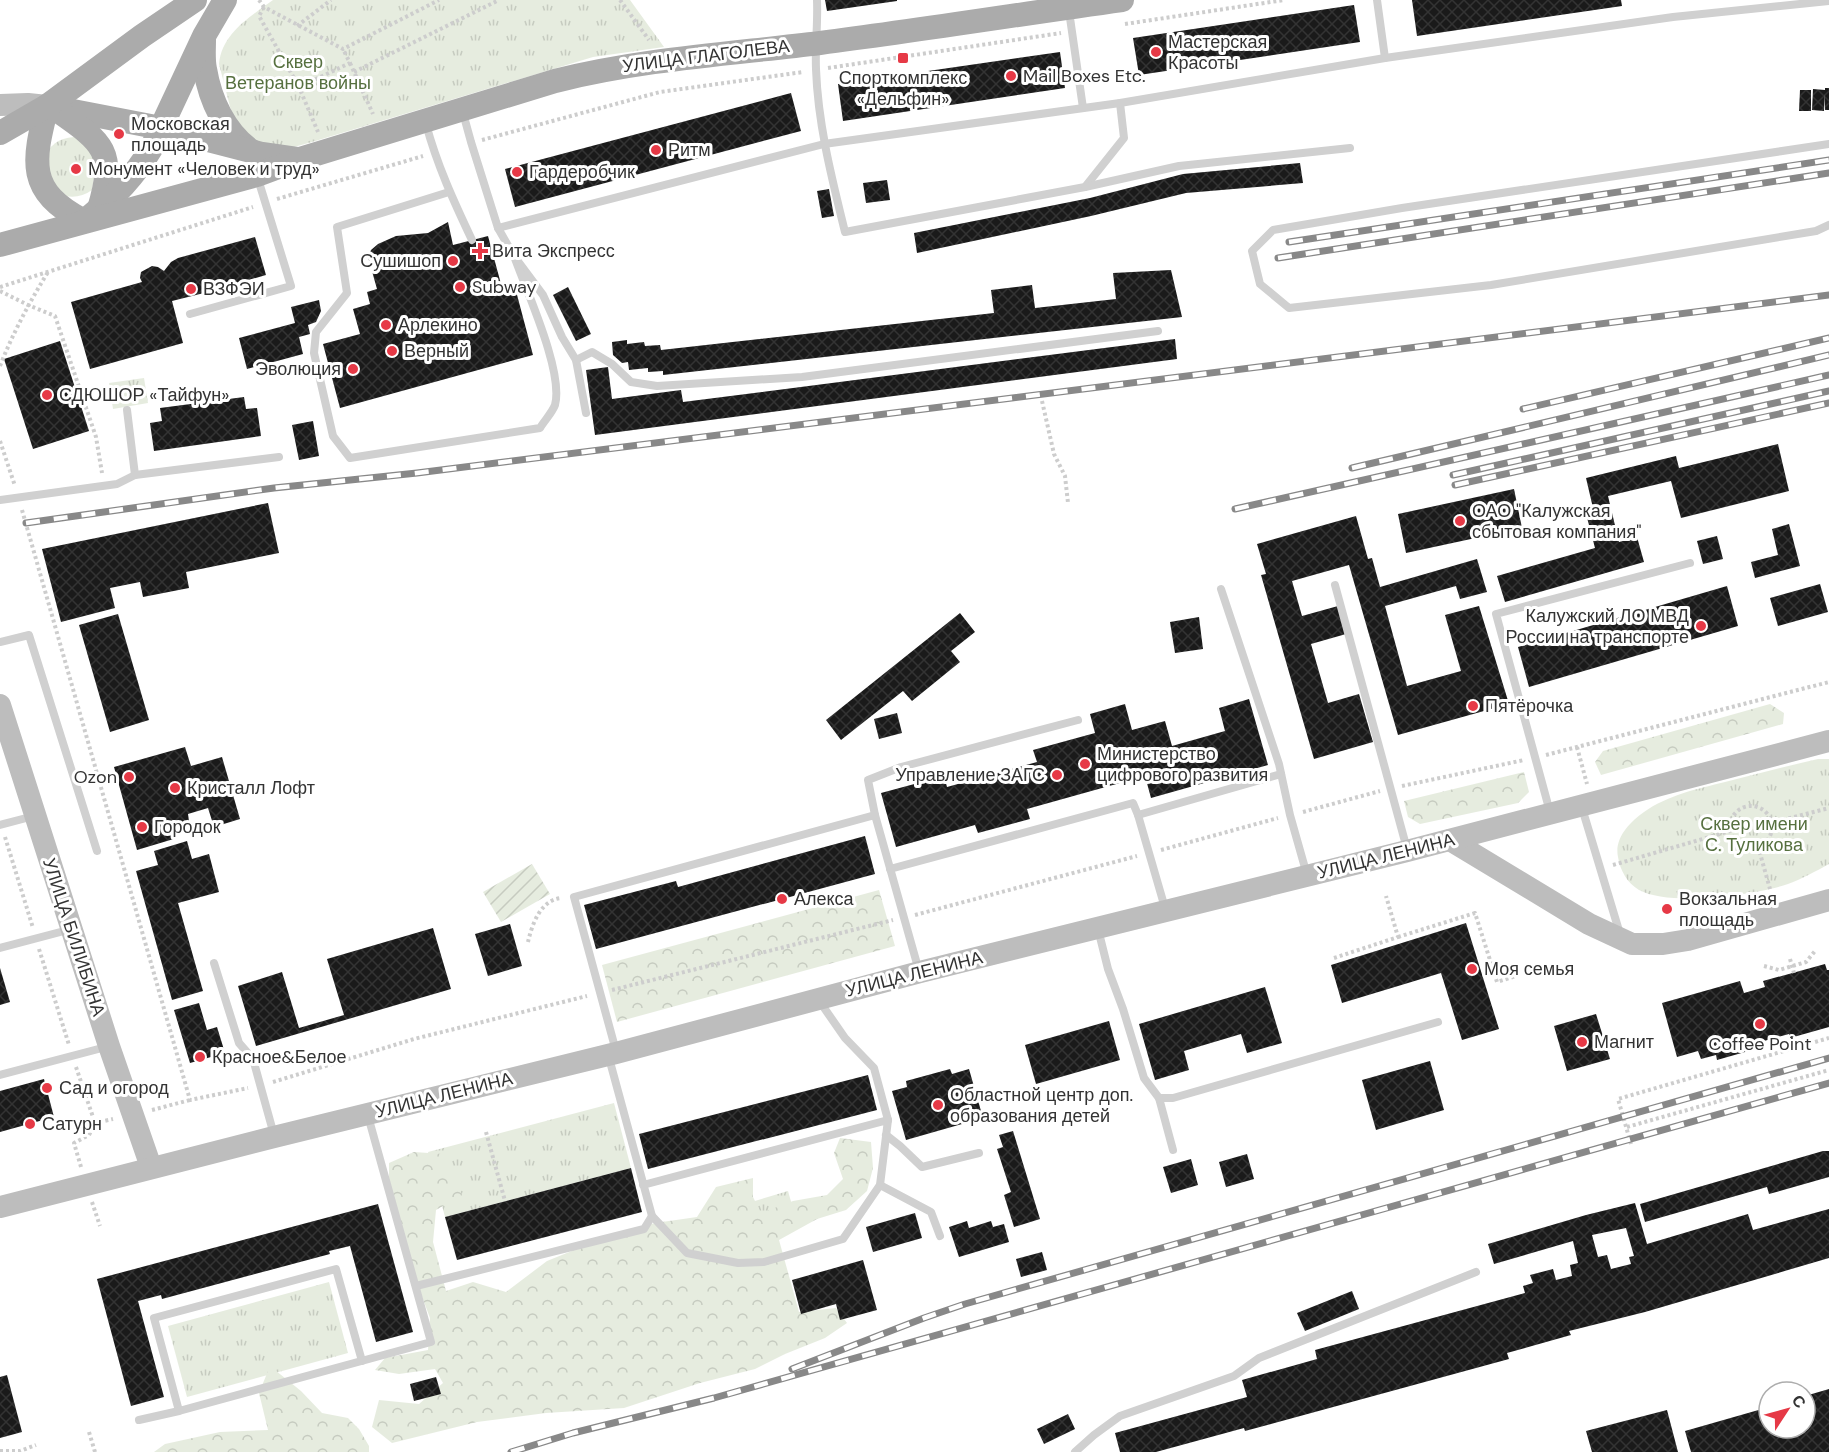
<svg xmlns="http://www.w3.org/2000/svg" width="1829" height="1452" font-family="'DM Sans',sans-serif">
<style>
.grass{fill:url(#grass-tufts)}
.forest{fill:url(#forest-crowns)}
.garden{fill:url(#garden-furrows)}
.building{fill:url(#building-cross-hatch);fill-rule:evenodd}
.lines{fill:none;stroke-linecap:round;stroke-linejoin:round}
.path{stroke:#cdcdcd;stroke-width:4;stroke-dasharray:3 3;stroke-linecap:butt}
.lane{stroke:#d0d0d0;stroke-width:8}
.secondary{stroke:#bdbdbd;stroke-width:22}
.primary{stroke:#ababab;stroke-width:24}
.rail-casing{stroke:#888;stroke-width:7}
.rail{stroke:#fff;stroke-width:4.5;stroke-dasharray:14;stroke-linecap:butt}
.poi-dot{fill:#e63946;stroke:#fff;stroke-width:2}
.labels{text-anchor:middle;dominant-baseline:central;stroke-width:6;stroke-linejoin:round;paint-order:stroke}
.poi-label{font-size:18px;fill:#333;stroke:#fff;text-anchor:start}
.street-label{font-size:18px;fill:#333;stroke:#fff}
.park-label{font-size:18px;fill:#56703f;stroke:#fff}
</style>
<defs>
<pattern id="grass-tufts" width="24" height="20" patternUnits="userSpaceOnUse" patternTransform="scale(1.5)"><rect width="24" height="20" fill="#e6ecdf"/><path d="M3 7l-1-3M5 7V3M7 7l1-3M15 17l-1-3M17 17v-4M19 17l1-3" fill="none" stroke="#c6cbc0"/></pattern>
<pattern id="forest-crowns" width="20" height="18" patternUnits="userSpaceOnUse" patternTransform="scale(1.5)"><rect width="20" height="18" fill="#e6ecdf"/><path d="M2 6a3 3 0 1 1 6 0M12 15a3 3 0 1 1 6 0" fill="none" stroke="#c6cbc0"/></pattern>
<pattern id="garden-furrows" width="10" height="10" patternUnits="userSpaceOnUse" patternTransform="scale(1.5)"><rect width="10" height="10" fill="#e6ecdf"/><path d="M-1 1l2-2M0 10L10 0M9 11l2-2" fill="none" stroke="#c6cbc0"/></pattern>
<pattern id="building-cross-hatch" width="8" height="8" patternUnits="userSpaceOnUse" patternTransform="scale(1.5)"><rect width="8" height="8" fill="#1a1a1a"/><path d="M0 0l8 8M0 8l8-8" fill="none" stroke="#333"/></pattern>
</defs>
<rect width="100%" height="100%" fill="#fff"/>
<!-- grass -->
<g class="grass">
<path d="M273 0H630L664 47 593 57 312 142 294 147 271 149 236 130 219 64C222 33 250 17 273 0Z"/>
<path d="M74 137 98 152 92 190C82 197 71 199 59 194L43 159C50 145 58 138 74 137Z"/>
<polygon points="144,378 148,403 113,409 109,383"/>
<path d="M1818 759H1829V864C1816 871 1802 879 1788 884 1755 895 1670 907 1639 890 1627 883 1620 870 1618 857 1614 838 1630 822 1644 812 1668 795 1697 789 1725 782 1756 774 1787 766 1818 759Z"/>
<polygon points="614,1103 631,1168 445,1217 428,1152"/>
<polygon points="788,1191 796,1219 743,1235 735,1207"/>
<polygon points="329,1282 348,1353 187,1397 168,1326"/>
</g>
<!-- forest -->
<g class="forest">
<polygon points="1770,704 1784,713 1783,724 1601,775 1595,762 1603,751"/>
<polygon points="1524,772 1529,792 1518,803 1420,824 1408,817 1404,801"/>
<polygon points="879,890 895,946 617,1022 602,965"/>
<polygon points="840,1138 871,1142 873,1168 867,1191 846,1210 817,1219 779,1240 799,1312 836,1308 847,1323 825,1338 785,1354 755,1369 700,1383 624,1408 546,1413 477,1422 392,1443 372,1427 379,1400 419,1404 443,1383 435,1369 399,1374 375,1370 385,1358 428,1350 430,1318 409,1262 389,1188 389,1163 414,1152 443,1154 462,1195 436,1210 433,1242 446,1291 473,1282 506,1292 547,1261 604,1238 655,1223 697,1217 716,1187 753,1178 753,1197 761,1213 793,1201 827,1195 843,1179 834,1153"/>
<polygon points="270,1366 301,1391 322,1413 348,1418 359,1429 369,1446 369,1452 154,1452 165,1444 220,1432 268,1430 259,1393"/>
</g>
<!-- garden -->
<polygon class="garden" points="532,864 550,894 501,922 483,892"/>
<!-- building -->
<g class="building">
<polygon points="825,0 897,0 897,1 827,11"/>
<polygon points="1412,0 1621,0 1622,6 1417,36"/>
<polygon points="1354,5 1360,42 1139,75 1133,38"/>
<polygon points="1060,52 1065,88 843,121 838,84"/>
<polygon points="1825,88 1829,88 1829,110 1825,110 1825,94 1824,111 1812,110 1813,89 1825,90"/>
<polygon points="1800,90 1811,90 1811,111 1799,111"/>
<polygon points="791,93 801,131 515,207 505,169"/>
<polygon points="1300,163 1303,183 1186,193 1091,216 917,253 914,233 1090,198 1183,174"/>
<polygon points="887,180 890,200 866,203 863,183"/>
<polygon points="829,189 834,216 822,218 817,191"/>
<polygon points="448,222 453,245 488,236 504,295 516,291 533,355 340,408 323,344 360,334 353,309 370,304 367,292 377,289 368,257 371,250 378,244 396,236 428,233"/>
<polygon points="255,237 266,275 227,286 229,292 210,297 208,292 172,301 183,343 90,369 71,302 142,282 140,278 141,272 152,266 158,267 164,271 171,262 178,258"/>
<polygon points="1171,270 1182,317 663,375 663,371 648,372 648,368 629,370 628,362 622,363 613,355 612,342 627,340 627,344 644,342 645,346 660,345 661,350 994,313 991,290 1032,285 1035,308 1116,299 1113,273"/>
<polygon points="568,287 591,334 576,341 553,295"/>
<polygon points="319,300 321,311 316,322 308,325 310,334 299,337 303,354 247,369 239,338 295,323 291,307"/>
<polygon points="1175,339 1177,359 595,435 586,370 608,367 612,399 681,390 683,402"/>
<polygon points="60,341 89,431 33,449 4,359"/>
<polygon points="244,397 246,409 257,408 261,436 154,451 150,423 162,421 160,408"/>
<polygon points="313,421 319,456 299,460 292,425"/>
<polygon points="1778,444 1789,491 1681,518 1671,481 1608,496 1619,542 1637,537 1644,562 1505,602 1497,576 1595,548 1585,510 1593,508 1586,478 1676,456 1679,468"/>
<polygon points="1514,489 1522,528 1406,553 1398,514"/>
<polygon points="268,503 279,553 186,572 189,588 143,597 140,582 110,588 115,608 61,622 42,549"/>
<polygon points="1356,516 1368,559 1372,558 1380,587 1477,559 1487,592 1460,599 1456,586 1385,606 1407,686 1461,671 1445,615 1479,606 1509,704 1398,735 1349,565 1292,581 1302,616 1338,606 1346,634 1311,644 1328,703 1359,694 1373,742 1314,759 1261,575 1266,574 1257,544"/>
<polygon points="1789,524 1800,566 1755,578 1751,562 1778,555 1772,529"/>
<polygon points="1717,536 1723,559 1703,564 1697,541"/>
<polygon points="1820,584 1828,612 1778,626 1770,598"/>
<polygon points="1727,586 1738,626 1529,687 1518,647"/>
<polygon points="960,613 975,632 951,651 960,662 912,701 903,691 841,740 826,720"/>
<polygon points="118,614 149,720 110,732 79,625"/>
<polygon points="1199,617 1203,649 1175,653 1170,622"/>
<polygon points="1249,699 1268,765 1151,798 1145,776 1027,809 1030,819 978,833 975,825 896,847 881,793 944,776 947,787 1037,762 1033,750 1095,733 1090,714 1125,704 1132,730 1165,721 1172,746 1225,731 1219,708"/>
<polygon points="897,713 902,733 879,739 874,719"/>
<polygon points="185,747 191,766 222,757 240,819 214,827 208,808 188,814 189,821 173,825 177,838 137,850 114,767"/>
<polygon points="865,836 875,874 596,949 584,905 676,881 678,887"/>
<polygon points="187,841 192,859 209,854 219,892 178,903 203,991 172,1000 136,871 158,865 154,851"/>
<polygon points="1466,923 1499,1029 1462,1040 1441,973 1342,1003 1331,965"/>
<polygon points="510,924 522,966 488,976 475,934"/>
<polygon points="433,928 451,989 256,1046 238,986 282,972 299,1028 344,1015 327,959"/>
<polygon points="1825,964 1827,970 1829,970 1829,1027 1790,1038 1789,1034 1757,1043 1759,1048 1717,1060 1716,1055 1701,1059 1698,1051 1677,1057 1662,1003 1740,981 1744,993 1765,987 1763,981"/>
<polygon points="0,968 10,1002 0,1005"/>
<polygon points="1265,987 1282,1043 1247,1053 1241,1034 1184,1051 1189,1070 1155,1080 1139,1024"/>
<polygon points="199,1003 207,1030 217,1027 225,1053 190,1063 174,1010"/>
<polygon points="1596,1014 1610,1059 1567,1071 1554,1026"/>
<polygon points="1109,1021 1120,1060 1036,1084 1025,1045"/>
<polygon points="1430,1061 1444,1110 1376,1130 1362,1080"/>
<polygon points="950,1069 952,1074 969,1069 983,1118 906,1140 892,1091 907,1087 906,1081"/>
<polygon points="868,1075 877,1110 648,1169 639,1134"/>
<polygon points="44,1079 54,1117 0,1132 0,1091"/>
<polygon points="1013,1131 1040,1219 1014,1227 1004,1195 1011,1192 997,1149 1003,1147 999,1135"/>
<polygon points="1823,1151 1829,1151 1829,1177 1769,1194 1767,1187 1645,1222 1640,1204"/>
<polygon points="1247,1154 1254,1179 1226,1187 1219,1162"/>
<polygon points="1191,1159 1198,1185 1171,1193 1163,1167"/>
<polygon points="631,1168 642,1212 457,1260 445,1217"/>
<path d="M1635 1203 1647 1244 1748 1214 1753 1230 1829 1209V1258L1645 1312 1569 1331 1571 1335 1507 1353 1509 1359 1245 1431 1244 1428 1156 1452H1120L1115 1433 1247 1397 1242 1380 1317 1359 1315 1350 1525 1293 1523 1286 1533 1283 1530 1275 1553 1269 1556 1280 1572 1276 1570 1265 1578 1263 1573 1241 1494 1264 1488 1244 1586 1215ZM1626 1228 1634 1256 1629 1257 1631 1264 1611 1269 1607 1255 1598 1257 1592 1235Z"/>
<polygon points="378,1204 413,1332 376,1342 350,1246 329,1251 330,1254 162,1299 161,1295 138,1301 164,1397 131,1406 97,1279"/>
<polygon points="915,1213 922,1238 873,1252 866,1227"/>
<polygon points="967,1221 969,1228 991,1221 993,1227 1004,1224 1009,1242 959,1257 949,1227"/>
<polygon points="1042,1252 1047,1270 1021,1277 1016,1259"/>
<polygon points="863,1260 877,1310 840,1320 836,1304 801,1314 792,1280"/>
<polygon points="1352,1291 1359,1309 1305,1331 1297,1313"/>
<polygon points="7,1375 22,1432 0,1438 0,1377"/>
<polygon points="436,1377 441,1394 414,1401 410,1384"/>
<polygon points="1829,1389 1829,1452 1691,1452 1685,1431 1769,1407 1769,1428 1805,1428 1805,1396"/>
<polygon points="1667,1410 1678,1452 1592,1452 1586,1431"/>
<polygon points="1068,1414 1075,1429 1044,1444 1037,1429"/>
</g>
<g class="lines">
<!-- path -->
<g class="path">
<polyline points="259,0 264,7 343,49 439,0"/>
<polyline points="620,0 649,40"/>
<polyline points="264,7 259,16 299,87 318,132"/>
<polyline points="1125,24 1284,0"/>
<polyline points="297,26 331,0"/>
<polyline points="350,63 373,114"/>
<polyline points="828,68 1061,33"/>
<polyline points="354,72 499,0"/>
<polyline points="299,87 350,63 343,49"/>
<polyline points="482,140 660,92 803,72"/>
<polyline points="277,199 423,156"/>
<polyline points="0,287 253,207"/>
<polyline points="0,291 28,305 55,316 96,437 102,473"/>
<path d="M0 366C13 333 29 303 48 272"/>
<polyline points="1042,401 1054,454 1065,476 1068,503"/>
<polyline points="0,441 15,486"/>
<polyline points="22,510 190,1100 248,1088"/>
<polyline points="1577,747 1587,784"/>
<polyline points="1546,755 1829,682"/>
<polyline points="1402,786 1524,760"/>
<circle cx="1751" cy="827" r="21"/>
<polyline points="1303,812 1380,791"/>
<polyline points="1771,823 1829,808"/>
<polyline points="5,837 33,928"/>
<polyline points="1758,846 1770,889"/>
<polyline points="1161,850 1278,818"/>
<polyline points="1613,865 1730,831"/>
<polyline points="915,915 1137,856"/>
<polyline points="1398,937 1475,913 1497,982 1519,975"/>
<path d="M528 942C532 924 541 899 562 898"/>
<polyline points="39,949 69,1045"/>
<polyline points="1334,958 1398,937 1386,896"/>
<polyline points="1790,959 1794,973"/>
<polyline points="1764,966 1779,970 1806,962 1815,951"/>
<polyline points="612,990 893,920"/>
<polyline points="76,1067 95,1123"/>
<polyline points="273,1082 414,1039 587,996"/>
<polyline points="152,1110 190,1100"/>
<polyline points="1627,1127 1829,1070"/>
<polyline points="486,1132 505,1201"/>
<polyline points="1631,1144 1618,1099 1829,1038"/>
<polyline points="81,1167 74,1143 89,1135 95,1123 113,1119"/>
<polyline points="92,1202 100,1226"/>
<polyline points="89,1432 95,1452"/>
<polyline points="0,1451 20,1451 36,1445"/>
</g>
<!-- lane -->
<g class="lane">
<path d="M817 0C818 23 815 46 816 69 818 125 832 179 845 232L1085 187 1124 138 1120 103"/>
<polyline points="1377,0 1385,58"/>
<polyline points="1069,11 1083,108"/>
<polyline points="463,113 471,142 498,228 514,256 543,295 562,337 576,360 586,413"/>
<path d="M426 124C437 165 454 202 472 240"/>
<polyline points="1829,144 1402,208 1273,230 1252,251 1260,284 1289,308 1491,285 1816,231 1829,225"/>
<polyline points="1085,187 1179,166 1350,148"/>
<path d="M449 192 337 227 347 293 316 332 314 353 333 436 350 458 540 428C544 421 552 413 555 405 564 372 526 290 514 256"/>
<polyline points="498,228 824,144 1120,103 1385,58 1673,17 1829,1"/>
<polyline points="190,314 291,286 258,179"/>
<polyline points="576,360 592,352 612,364 631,382 657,386 802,377 1158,331"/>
<polyline points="127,410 135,475"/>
<polyline points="0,500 117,484 135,475 279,457"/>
<polyline points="1335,585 1407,849"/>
<polyline points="1221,589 1279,764 1290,815 1307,875"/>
<polyline points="0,642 29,635 97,851"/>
<polyline points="1582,808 1620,934"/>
<polyline points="1550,812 1496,614 1690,563"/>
<polyline points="875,815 868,780 901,767 1078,720"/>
<polyline points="1138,815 1281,774"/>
<polyline points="0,825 34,816"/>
<polyline points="890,869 1133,803 1138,815 1165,908"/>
<polyline points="1098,929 1108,969 1123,1009 1144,1078 1159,1098 1173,1098 1438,1022"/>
<polyline points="0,948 68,930"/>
<polyline points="214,963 239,1043 253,1059 274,1135"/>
<polyline points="820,1002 845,1038 874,1068 888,1120"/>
<polyline points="616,1051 574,897 875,815 919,971"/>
<polyline points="609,1058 652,1216 687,1253 738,1263 764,1262 843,1239 880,1185 888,1120 643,1185"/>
<polyline points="0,1075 106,1047"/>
<polyline points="1159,1098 1173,1150"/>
<polyline points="886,1135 900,1146 922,1167 979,1153"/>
<polyline points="880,1185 931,1212 940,1236"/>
<polyline points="416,1286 644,1229 652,1216"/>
<polyline points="179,1411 154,1318 336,1269 362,1361"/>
<polyline points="139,1420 179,1411 431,1342 368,1116"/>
<polyline points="1075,1452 1094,1435 1120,1416 1234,1376 1259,1358 1476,1272"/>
</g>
<!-- secondary -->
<g class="secondary">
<polyline points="0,105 28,104 47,106"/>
<polyline points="0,705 109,1046 151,1167"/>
<polyline points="1450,840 1589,924 1632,944 1663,944 1688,940 1829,900"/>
<polyline points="0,1207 274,1137 616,1053 920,972 1407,851 1829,741"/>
</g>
<!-- primary -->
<g class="primary">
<path d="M204 40C204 50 203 60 205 69 210 100 225 132 250 150"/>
<polyline points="47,106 161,128 262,154 297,159"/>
<path d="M47 106C33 162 26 191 84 221"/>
<path d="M58 111C104 143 116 152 99 209"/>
<polyline points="0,133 47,106 142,36 195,0"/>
<path d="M88 218C114 197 135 176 152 147L204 36 225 0"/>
<path d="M0 245 257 175 300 159 555 81C643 59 730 54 820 43 921 30 1021 14 1122 0"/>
</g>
<defs>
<g id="rail">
<polyline points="1289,242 1829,160"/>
<polyline points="1278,258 1829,173"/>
<polyline points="1523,409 1829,338"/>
<polyline points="1352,468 1829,355"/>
<polyline points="1453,475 1829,391"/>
<polyline points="1455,485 1829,403"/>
<polyline points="1235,509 1829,375"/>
<polyline points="26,523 274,488 417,473 1829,295"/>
<polyline points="792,1369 924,1318 965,1304 1829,1058"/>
<polyline points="511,1452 573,1433 714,1398 1829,1083"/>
</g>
</defs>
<!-- rail casing -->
<use href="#rail" class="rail-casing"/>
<!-- rail -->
<use href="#rail" class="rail"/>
</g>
<!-- markers -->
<g class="poi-dot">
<circle cx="1156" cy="52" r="6"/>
<rect x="897" y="52" width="12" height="12" rx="3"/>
<circle cx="1011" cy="76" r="6"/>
<circle cx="119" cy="134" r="6"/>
<circle cx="656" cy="150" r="6"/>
<circle cx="76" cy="169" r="6"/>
<circle cx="517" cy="172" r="6"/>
<path d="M477 242h6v6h6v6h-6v6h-6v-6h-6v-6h6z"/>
<circle cx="453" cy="261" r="6"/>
<circle cx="460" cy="287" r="6"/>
<circle cx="191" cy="289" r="6"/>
<circle cx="386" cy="325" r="6"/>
<circle cx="392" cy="351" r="6"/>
<circle cx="353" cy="369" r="6"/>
<circle cx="47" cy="395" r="6"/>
<circle cx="1460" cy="521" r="6"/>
<circle cx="1701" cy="626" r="6"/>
<circle cx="1473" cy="706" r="6"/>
<circle cx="1085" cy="764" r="6"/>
<circle cx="1057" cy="775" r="6"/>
<circle cx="129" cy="777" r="6"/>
<circle cx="175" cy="788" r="6"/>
<circle cx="142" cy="827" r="6"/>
<circle cx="782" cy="899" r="6"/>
<circle cx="1667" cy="909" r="6"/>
<circle cx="1472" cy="969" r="6"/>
<circle cx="1760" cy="1024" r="6"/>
<circle cx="1582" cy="1042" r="6"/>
<circle cx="200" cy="1057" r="6"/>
<circle cx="47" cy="1088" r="6"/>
<circle cx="938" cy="1105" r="6"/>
<circle cx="30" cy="1124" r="6"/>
</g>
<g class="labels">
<!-- poi labels -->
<g class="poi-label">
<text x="1168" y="42">Мастерская<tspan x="1168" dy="21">Красоты</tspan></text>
<text x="1023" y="76">Mail Boxes Etc.</text>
<text x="903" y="78" text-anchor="middle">Спорткомплекс<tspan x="903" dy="21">«Дельфин»</tspan></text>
<text x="131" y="124">Московская<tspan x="131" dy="21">площадь</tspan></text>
<text x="668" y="150">Ритм</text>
<text x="88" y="169">Монумент «Человек и труд»</text>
<text x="529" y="172">Гардеробчик</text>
<text x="492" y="251">Вита Экспресс</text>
<text x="441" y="261" text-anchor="end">Сушишоп</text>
<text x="472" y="287">Subway</text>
<text x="203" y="289">ВЗФЭИ</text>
<text x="398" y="325">Арлекино</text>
<text x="404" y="351">Верный</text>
<text x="341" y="369" text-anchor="end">Эволюция</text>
<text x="59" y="395">СДЮШОР «Тайфун»</text>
<text x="1472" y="511">ОАО "Калужская<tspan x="1472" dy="21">сбытовая компания"</tspan></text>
<text x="1689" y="616" text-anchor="end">Калужский ЛО МВД<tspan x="1689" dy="21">России на транспорте</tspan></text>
<text x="1485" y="706">Пятёрочка</text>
<text x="1097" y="754">Министерство<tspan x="1097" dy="21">цифрового развития</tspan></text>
<text x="1045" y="775" text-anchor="end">Управление ЗАГС</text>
<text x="117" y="777" text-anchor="end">Ozon</text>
<text x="187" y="788">Кристалл Лофт</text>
<text x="154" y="827">Городок</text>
<text x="794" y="899">Алекса</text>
<text x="1679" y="899">Вокзальная<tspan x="1679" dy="21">площадь</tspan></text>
<text x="1484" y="969">Моя семья</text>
<text x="1594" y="1042">Магнит</text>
<text x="1760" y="1044" text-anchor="middle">Coffee Point</text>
<text x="212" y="1057">Красное&amp;Белое</text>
<text x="59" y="1088">Сад и огород</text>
<text x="950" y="1095">Областной центр доп.<tspan x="950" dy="21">образования детей</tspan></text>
<text x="42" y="1124">Сатурн</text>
</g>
<!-- street labels -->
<g class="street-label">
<text transform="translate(706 56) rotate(-7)">УЛИЦА ГЛАГОЛЕВА</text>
<text transform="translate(1386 856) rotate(-14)">УЛИЦА ЛЕНИНА</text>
<text transform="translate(74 937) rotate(72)">УЛИЦА БИЛИБИНА</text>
<text transform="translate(914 974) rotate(-14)">УЛИЦА ЛЕНИНА</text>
<text transform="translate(444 1095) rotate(-14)">УЛИЦА ЛЕНИНА</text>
</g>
<!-- park labels -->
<g class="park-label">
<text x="298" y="62">Сквер<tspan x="298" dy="21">Ветеранов войны</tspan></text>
<text x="1754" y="824">Сквер имени<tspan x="1754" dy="21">С. Туликова</tspan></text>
</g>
</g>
<!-- north arrow -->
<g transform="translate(1787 1410) rotate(54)"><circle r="28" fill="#ffffff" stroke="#adadad" stroke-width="1.5"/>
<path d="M0-4.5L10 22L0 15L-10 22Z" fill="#e63946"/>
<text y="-9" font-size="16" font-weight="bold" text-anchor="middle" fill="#333333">С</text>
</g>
</svg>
